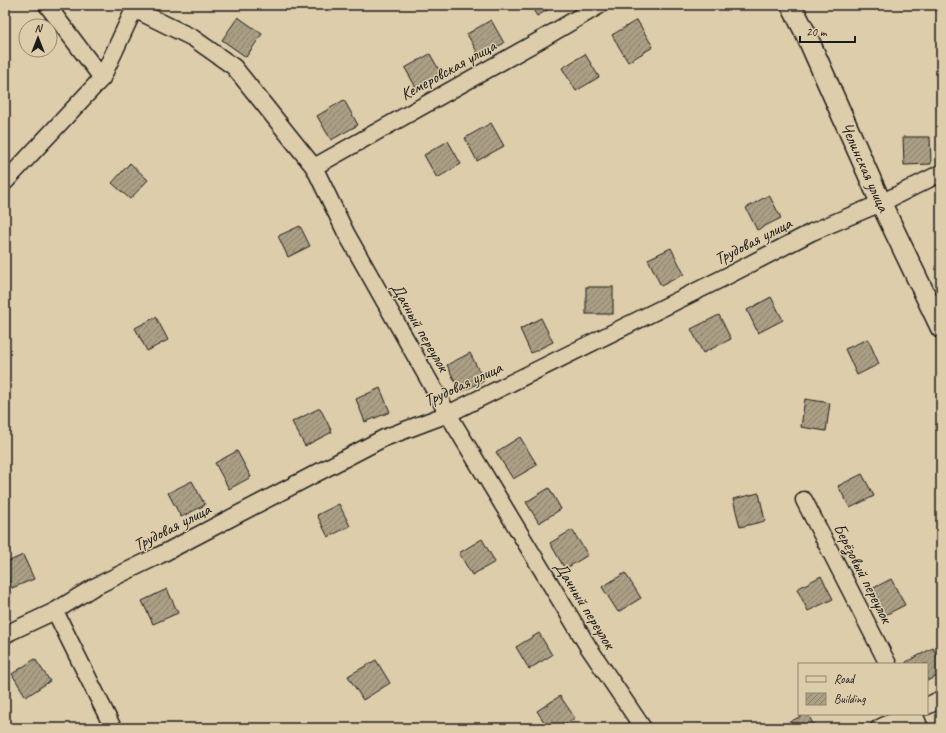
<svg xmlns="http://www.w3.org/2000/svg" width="946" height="733" font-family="Caveat,sans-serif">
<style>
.building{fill:url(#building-hatch);stroke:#1c1c1c}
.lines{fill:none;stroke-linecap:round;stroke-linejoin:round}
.minor-casing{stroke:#1c1c1c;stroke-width:19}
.tertiary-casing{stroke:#1c1c1c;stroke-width:23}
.minor{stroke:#decdab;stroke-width:16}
.tertiary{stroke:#decdab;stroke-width:20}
.labels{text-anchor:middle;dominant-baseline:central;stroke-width:3;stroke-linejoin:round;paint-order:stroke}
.street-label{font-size:17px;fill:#1c1c1c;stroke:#decdab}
</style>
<defs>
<pattern id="building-hatch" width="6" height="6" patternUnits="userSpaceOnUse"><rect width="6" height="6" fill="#ab9f85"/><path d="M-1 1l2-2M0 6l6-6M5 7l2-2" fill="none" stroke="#8a816c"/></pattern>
</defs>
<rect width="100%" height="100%" fill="#decdab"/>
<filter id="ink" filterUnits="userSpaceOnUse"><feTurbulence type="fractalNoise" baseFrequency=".025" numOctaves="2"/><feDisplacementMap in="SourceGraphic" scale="8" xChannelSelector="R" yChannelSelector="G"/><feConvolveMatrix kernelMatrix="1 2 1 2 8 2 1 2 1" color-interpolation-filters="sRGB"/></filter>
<g filter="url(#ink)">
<!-- building -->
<g class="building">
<polygon points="530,5 556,5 537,16"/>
<polygon points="238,17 262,34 246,57 222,40"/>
<polygon points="491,20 504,43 480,57 467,34"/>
<polygon points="637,20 653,47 628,62 612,35"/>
<polygon points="430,54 443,77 418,91 405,68"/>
<polygon points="585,54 599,77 576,91 562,68"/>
<polygon points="344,100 358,125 331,140 317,116"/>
<polygon points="491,123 504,146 477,161 465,138"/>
<polygon points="903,137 930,137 931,164 904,165"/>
<polygon points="448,141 461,164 437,178 424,155"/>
<polygon points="130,163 148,180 130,199 112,183"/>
<polygon points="769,195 781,218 757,230 746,208"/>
<polygon points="300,226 310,246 288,257 278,236"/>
<polygon points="671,248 684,274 661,286 648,259"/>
<rect x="586" y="287" width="27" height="27"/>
<polygon points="771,297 783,320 758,333 747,310"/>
<polygon points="719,315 731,339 703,353 691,329"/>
<polygon points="156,317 168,340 147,351 135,328"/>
<polygon points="541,318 553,342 531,353 520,329"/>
<polygon points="868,339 879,364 857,375 845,349"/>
<polygon points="470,353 484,381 460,392 447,365"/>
<polygon points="380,388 390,412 365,422 356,399"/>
<polygon points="805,399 830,403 826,431 801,427"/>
<polygon points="320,408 332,432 305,446 292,422"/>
<polygon points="520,437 537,465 513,479 496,452"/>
<polygon points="237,451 251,477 229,489 215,463"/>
<polygon points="862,474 874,496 850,508 838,486"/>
<polygon points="192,481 205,505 181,517 168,493"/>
<polygon points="549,488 561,509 539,523 526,502"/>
<polygon points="759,493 765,521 740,527 733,499"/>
<polygon points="339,504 350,526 328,537 317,515"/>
<polygon points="572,530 588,555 565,569 550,543"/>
<polygon points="482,539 495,562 472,575 459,553"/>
<polygon points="23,555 34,579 12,588 5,572 5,563"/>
<polygon points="625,573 641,598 618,612 602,587"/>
<polygon points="821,576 833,599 808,611 797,589"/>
<polygon points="891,579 905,605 881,617 868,591"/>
<polygon points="167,589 178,613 153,624 142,601"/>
<polygon points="539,633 552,655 529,669 516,647"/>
<polygon points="933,648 941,664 941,674 927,681 927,664 906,664 906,662"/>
<polygon points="35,659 50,681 26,697 12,674"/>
<polygon points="376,660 390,683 363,700 348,676"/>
<polygon points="560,696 575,718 560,728 548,728 537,711"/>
<polygon points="805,714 808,714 815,728 788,728 786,724"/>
</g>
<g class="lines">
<defs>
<g id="minor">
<polyline points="134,9 193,38 234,67 314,167 346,233 448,414 589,648 643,728"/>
<polyline points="102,78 136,5"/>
<polyline points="314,167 542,39 600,5"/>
<polyline points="5,182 102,78 47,5"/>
<polyline points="804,500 888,664"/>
<polyline points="55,611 113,728"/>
<polyline points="5,635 10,632 55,611 94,587 160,555 384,438 448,414 729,275 812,232 881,203 941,173"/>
<polyline points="927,706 941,699"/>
<polyline points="914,714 920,728"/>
<polyline points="879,728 908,714"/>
</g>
<polyline id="tertiary" points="791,5 805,32 881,203 941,328"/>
</defs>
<!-- minor casing -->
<use href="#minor" class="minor-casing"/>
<!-- tertiary casing -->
<use href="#tertiary" class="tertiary-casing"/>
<!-- minor -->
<use href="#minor" class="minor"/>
<!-- tertiary -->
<use href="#tertiary" class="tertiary"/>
</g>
</g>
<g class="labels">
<!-- street labels -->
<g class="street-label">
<text transform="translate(448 70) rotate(-29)">Кемеровская улица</text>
<text transform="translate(865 167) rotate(66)">Челинская улица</text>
<text transform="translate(753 241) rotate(-27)">Трудовая улица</text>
<text transform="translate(420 327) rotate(60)">Дачный переулок</text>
<text transform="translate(463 384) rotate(-25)">Трудовая улица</text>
<text transform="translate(172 527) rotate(-27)">Трудовая улица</text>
<text transform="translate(863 573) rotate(63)">Берёзовый переулок</text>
<text transform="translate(585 605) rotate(58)">Дачный переулок</text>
</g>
</g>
<!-- margin -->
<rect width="946" height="733" fill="none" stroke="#decdab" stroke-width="20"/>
<rect x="10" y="10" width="926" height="713" fill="none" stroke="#1c1c1c" stroke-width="1.5" filter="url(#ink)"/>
<!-- legend -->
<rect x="798" y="663" width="130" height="52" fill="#decdab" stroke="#908672"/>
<rect x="806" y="676" width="20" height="6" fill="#decdab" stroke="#908672"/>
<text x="834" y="683" font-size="12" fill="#1c1c1c">Road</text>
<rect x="806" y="693" width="20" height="12" fill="url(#building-hatch)" stroke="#908672"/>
<text x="834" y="703" font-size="12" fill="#1c1c1c">Building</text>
<!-- north arrow -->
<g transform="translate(38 38)"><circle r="19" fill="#decdab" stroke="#908672"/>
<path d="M0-3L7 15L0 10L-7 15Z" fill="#1c1c1c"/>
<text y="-6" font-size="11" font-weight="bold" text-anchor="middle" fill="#1c1c1c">N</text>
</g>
<!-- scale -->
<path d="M800 36v6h55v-6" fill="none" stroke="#1c1c1c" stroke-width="2"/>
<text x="806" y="36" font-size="12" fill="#1c1c1c" stroke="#decdab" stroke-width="3" paint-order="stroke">20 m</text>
</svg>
